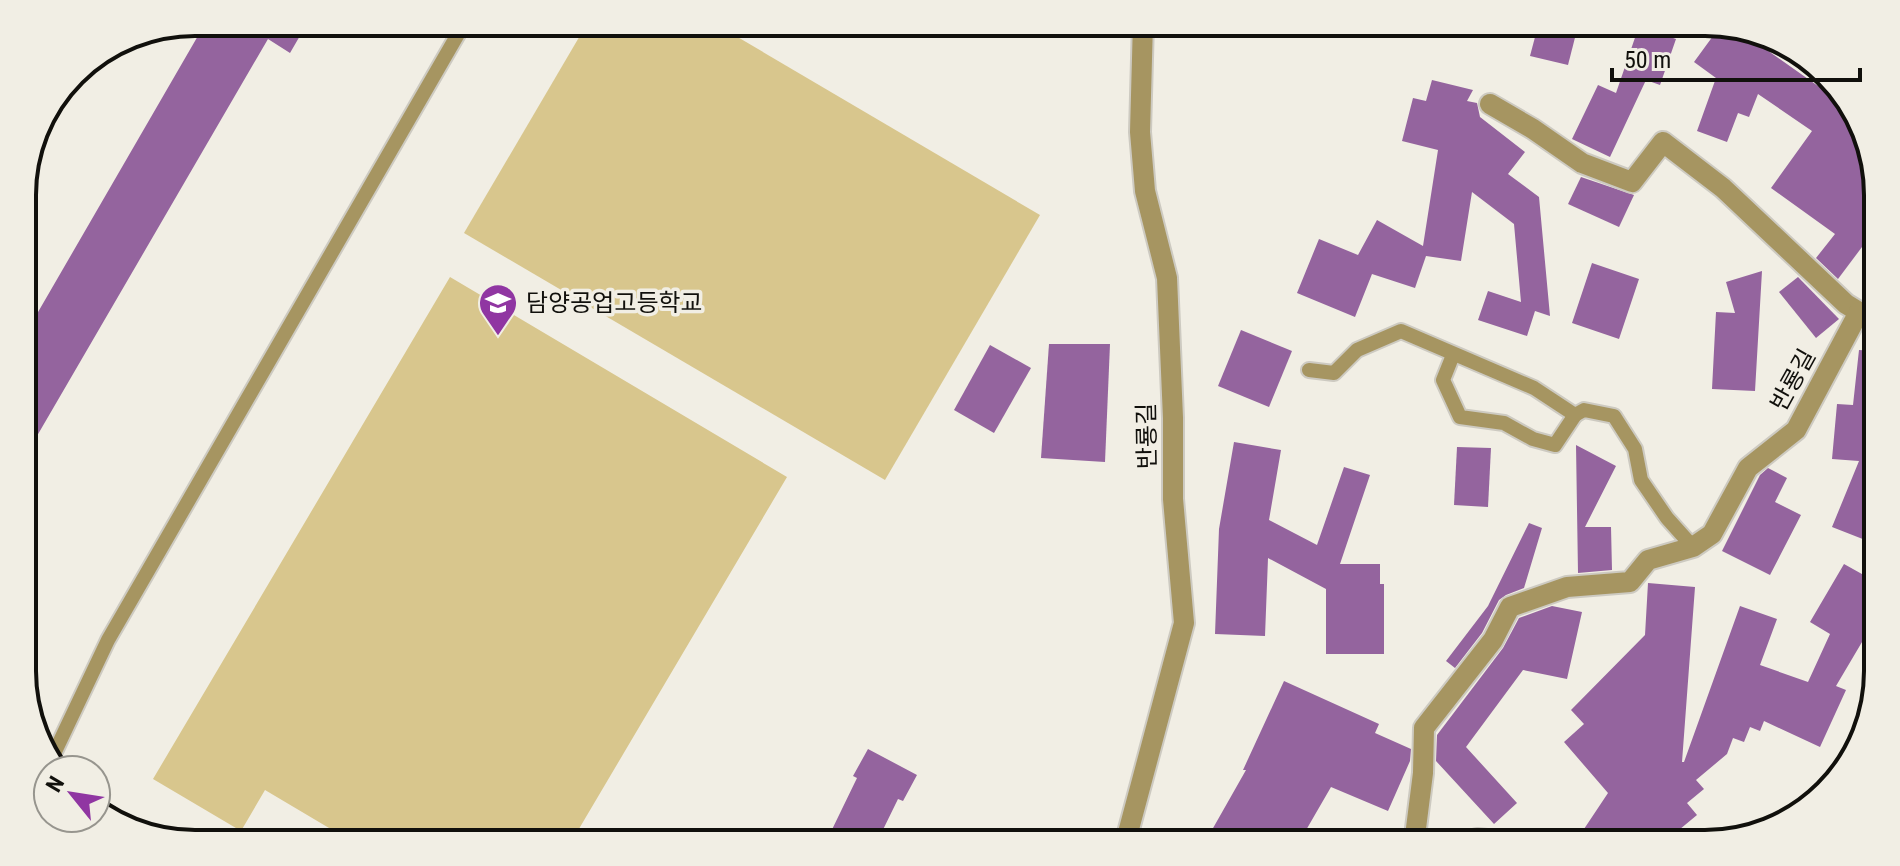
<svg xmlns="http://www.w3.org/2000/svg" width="1900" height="866" font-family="'Roboto Condensed','Noto Sans KR',sans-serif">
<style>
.green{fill:#d8c68d}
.building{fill:#94649e}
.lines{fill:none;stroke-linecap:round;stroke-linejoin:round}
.lane-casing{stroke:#cdcac1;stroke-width:18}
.street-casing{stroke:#cdcac1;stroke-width:24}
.lane{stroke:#a69561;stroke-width:14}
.street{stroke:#a69561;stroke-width:20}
.labels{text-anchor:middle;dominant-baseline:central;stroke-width:7;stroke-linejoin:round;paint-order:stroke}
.poi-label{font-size:24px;fill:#11100c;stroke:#f1eee4;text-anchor:start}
.street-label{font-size:24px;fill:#11100c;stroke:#f1eee4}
.rim{fill:none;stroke:#11100c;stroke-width:4}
</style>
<rect width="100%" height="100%" fill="#f1eee4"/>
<!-- green -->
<g class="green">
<polygon points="588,22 712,22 1040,215 885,480 464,233"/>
<polygon points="450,277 787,477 570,844 356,844 265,790 241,831 153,779"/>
</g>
<!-- building -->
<g class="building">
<polygon points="206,22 308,22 290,53 268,39 23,460 23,338"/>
<polygon points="1539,22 1579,22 1568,65 1530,56"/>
<polygon points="1721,25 1747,41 1750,38 1835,98 1840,94 1849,107 1876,172 1877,227 1838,279 1816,258 1835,234 1771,188 1812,131 1758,94 1749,117 1738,113 1727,142 1697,131 1716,78 1694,62"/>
<polygon points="1639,26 1676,39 1660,85 1646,80 1610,157 1572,139 1598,85 1616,93"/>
<polygon points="1432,80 1473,90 1467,101 1477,103 1480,117 1525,152 1508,174 1539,197 1550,316 1535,311 1527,336 1478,320 1488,291 1521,302 1514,224 1472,192 1461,261 1426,256 1415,288 1372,274 1355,317 1297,293 1319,239 1358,255 1377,220 1423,246 1438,150 1402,141 1413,98 1426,101"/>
<polygon points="1581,177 1634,195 1619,227 1568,204"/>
<polygon points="1592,263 1639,279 1619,339 1572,323"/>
<polygon points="1762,271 1755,391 1712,389 1716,312 1735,313 1726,282"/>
<polygon points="1798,277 1839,319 1816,338 1779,292"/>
<polygon points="1241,330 1292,351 1269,407 1218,386"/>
<polygon points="1049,344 1110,344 1105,462 1041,458"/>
<polygon points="990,345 1031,368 994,433 954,410"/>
<polygon points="1859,350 1877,351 1878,545 1832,527 1859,461 1832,459 1837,404 1853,405"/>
<polygon points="1234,442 1281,450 1269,520 1317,545 1344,467 1370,475 1340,564 1380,564 1380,584 1384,584 1384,654 1326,654 1326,589 1268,558 1265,636 1215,634 1219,529"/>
<polygon points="1576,445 1616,466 1585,527 1611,527 1612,570 1578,573"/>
<polygon points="1457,447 1491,448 1488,507 1454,505"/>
<polygon points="1768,468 1787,478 1775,502 1801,515 1770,575 1722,551 1760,475"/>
<polygon points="1529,523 1542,528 1524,588 1506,595 1499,600 1482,633 1455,668 1446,661 1488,606"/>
<polygon points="1844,564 1878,583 1878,615 1836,686 1846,690 1820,747 1764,721 1760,731 1750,727 1744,742 1733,738 1727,754 1696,780 1704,789 1687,803 1697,815 1662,844 1574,844 1608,793 1564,742 1584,724 1571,710 1645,635 1648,583 1695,587 1682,762 1684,762 1740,606 1777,619 1760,665 1808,682 1830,634 1810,622"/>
<polygon points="1552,606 1582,612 1567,679 1523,670 1466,747 1517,803 1494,824 1436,761 1437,735 1503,648 1519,618"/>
<polygon points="1284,681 1379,724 1375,733 1411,749 1410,761 1388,811 1331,787 1298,844 1204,844 1246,770 1243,770"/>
<polygon points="868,749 917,775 903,801 898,799 876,844 825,844 857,778 853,776"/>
</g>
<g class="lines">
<defs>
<g id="lane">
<polyline points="1453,355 1443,380 1460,417 1504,423 1533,439 1555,445 1575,415"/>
<polyline points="1309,370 1334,373 1357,350 1401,331 1534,388 1575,415 1584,410 1614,416 1635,449 1641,480 1667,518 1693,547"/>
<polyline points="51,760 108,640 465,22"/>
<polyline points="1781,821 1782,821"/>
</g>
<g id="street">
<polyline points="1490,104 1533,129 1582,163 1632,182 1663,142 1723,188 1846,304 1877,323"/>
<polyline points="654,844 655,841 668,844"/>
<polyline points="1125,844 1184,623 1173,499 1173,418 1167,278 1145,191 1140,132 1143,22"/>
<polyline points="1414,844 1423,773 1424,728 1493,640 1510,607 1567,587 1630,582 1648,560 1693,547 1712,534 1748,468 1796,430 1859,312"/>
<polyline points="1459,844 1477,839 1529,844"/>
</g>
</defs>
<!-- lane casing -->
<use href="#lane" class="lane-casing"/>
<!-- street casing -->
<use href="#street" class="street-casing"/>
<!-- lane -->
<use href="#lane" class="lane"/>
<!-- street -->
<use href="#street" class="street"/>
</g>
<!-- icons -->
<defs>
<symbol id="school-pin" viewBox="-11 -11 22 30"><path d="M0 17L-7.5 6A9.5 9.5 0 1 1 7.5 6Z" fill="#9036a2" stroke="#f1eee4"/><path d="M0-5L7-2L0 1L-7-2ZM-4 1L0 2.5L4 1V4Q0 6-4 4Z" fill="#fff"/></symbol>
</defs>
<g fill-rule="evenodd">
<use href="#school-pin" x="476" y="281" width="44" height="60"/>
</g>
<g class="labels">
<!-- poi labels -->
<g class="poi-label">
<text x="526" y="303">담양공업고등학교</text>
</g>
<!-- street labels -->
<g class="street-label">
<text transform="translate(1793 380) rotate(-61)">반룡길</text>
<text transform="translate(1147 436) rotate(-91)">반룡길</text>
</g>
</g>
<!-- crop -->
<path d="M0 0H1900V866H0ZM195 36H1705A159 159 0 0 1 1864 195V671A159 159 0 0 1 1705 830H195A159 159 0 0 1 36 671V195A159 159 0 0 1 195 36Z" fill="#f1eee4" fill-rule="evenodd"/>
<path class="rim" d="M195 36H1705A159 159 0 0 1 1864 195V671A159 159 0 0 1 1705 830H195A159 159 0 0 1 36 671V195A159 159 0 0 1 195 36Z"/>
<!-- north arrow -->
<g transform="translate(72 794) rotate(300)"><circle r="38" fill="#f1eee4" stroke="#97958e" stroke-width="2"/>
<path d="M0-6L14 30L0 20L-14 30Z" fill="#9036a2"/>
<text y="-12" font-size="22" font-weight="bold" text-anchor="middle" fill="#11100c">N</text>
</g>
<!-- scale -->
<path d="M1612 68v12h248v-12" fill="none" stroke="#11100c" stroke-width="4"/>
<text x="1624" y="68" font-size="24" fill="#11100c" stroke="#f1eee4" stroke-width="6" paint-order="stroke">50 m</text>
</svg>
